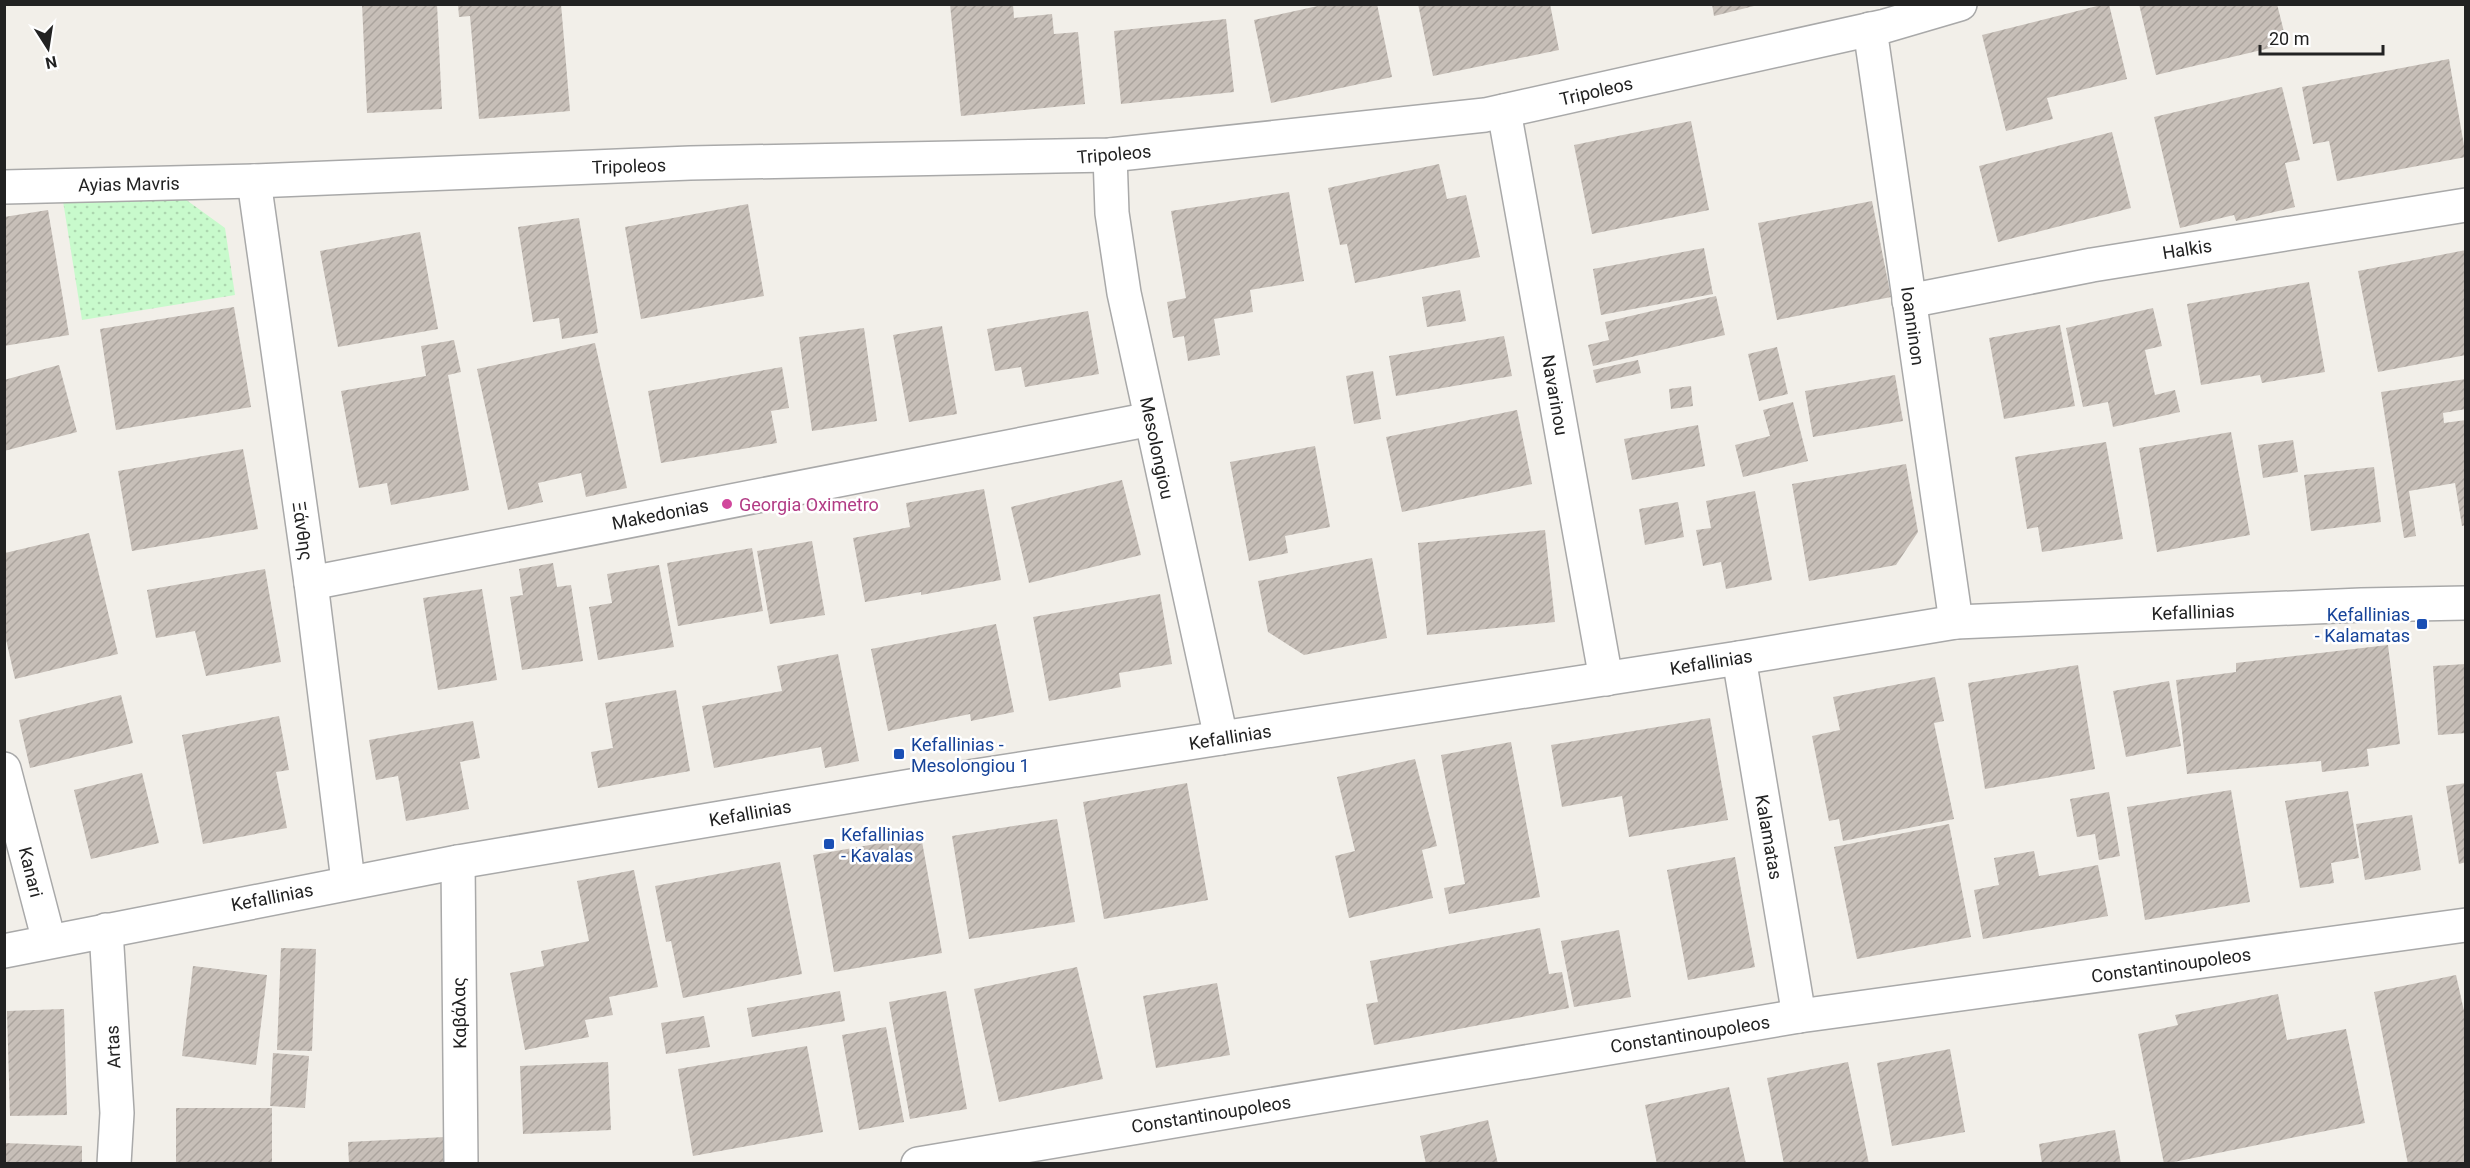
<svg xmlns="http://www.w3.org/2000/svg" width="2470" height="1168" font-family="Roboto,sans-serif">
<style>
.park{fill:url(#park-dots)}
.building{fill:url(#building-hatch)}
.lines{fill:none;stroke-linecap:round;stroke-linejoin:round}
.minor-casing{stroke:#a9a9a9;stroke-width:36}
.tertiary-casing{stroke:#a9a9a9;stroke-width:36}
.minor{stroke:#fff;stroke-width:33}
.tertiary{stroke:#fff;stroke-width:33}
.hotel-dot{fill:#d1479c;stroke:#fff;stroke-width:2}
.transit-dot{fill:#1a4fb4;stroke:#fff;stroke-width:2}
.labels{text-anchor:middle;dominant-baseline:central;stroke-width:5;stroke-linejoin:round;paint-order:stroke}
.street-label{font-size:18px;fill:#222;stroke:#fff}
.hotel-label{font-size:18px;fill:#b23c85;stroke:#fff;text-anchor:start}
.transit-label{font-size:18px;fill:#164399;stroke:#fff;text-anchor:start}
</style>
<defs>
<pattern id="park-dots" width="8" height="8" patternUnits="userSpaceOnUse" patternTransform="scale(1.5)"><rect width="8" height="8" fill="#c8facc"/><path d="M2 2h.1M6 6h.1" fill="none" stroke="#acd6af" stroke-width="1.8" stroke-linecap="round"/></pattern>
<pattern id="building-hatch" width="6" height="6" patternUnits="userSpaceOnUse" patternTransform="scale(1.5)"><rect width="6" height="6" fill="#c7bfb8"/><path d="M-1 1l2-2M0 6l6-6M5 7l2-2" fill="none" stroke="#aba49e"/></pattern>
</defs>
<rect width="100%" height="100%" fill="#f2efe9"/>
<!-- park -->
<polygon class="park" points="185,199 225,228 235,295 82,320 63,201"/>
<!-- building -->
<g class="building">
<polygon points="362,4 437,4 442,109 367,113"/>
<polygon points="458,4 561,4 570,111 479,119 470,16 459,17"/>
<polygon points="950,4 1013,4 1014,18 1052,14 1054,34 1078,32 1085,104 961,116"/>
<polygon points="1327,4 1377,4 1392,77 1271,103 1254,20"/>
<polygon points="1418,4 1550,4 1559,50 1433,76"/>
<polygon points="1712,4 1758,4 1758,5 1714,16"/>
<polygon points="2105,4 2109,4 2127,79 2047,98 2053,119 2006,131 1982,35"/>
<polygon points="2139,4 2277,4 2287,44 2156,75"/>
<polygon points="1226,19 1234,92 1121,104 1114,31"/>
<polygon points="2449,59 2466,157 2337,181 2329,141 2313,144 2302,87"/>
<polygon points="2282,87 2300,160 2285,163 2295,207 2236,221 2234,215 2180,228 2154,117"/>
<polygon points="1691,121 1709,210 1592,234 1574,145"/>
<polygon points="2112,132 2131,208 1998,242 1979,166"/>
<polygon points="1439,164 1447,199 1466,195 1480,257 1355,283 1347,244 1340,245 1328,188"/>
<polygon points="1289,192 1304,281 1250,290 1253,312 1214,319 1220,355 1188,361 1184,336 1173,338 1167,302 1186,298 1171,211"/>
<polygon points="1872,201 1891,297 1777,320 1758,223"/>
<polygon points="748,204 764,296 641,319 625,227"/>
<polygon points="48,210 69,335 4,346 4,217"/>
<polygon points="579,218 598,333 562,339 559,318 533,322 518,227"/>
<polygon points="420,232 438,329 338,347 320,251"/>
<polygon points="1704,248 1713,294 1601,315 1593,269"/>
<polygon points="2466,250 2466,355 2378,372 2358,271"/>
<polygon points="2309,282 2325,372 2262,383 2260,375 2201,385 2187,304"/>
<polygon points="1460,290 1466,321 1427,327 1422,297"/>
<polygon points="1716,296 1725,335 1593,366 1588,345 1609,340 1605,322"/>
<polygon points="234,307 251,407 116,430 100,329"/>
<polygon points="2153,308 2162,346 2145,350 2155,395 2175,390 2180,412 2113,427 2108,402 2083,407 2066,328"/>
<polygon points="1088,311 1099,374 1025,387 1021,367 995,371 987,329"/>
<polygon points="2060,325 2075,406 2004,419 1989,338"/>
<polygon points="942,326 957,414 909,422 893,335"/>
<polygon points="864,328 877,421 812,431 799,337"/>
<polygon points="1504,336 1512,376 1396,396 1389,356"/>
<polygon points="454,340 461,372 448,375 469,490 391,505 387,483 359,488 341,391 426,376 421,346"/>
<polygon points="595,343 627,488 586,497 581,473 538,483 543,502 508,510 477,369"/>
<polygon points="1777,347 1788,394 1759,401 1748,354"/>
<polygon points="1638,360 1641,373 1596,383 1593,370"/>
<polygon points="59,365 77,432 4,451 4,380"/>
<polygon points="782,367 789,408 771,411 777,443 661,463 648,391"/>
<polygon points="1373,371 1381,419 1354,424 1346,376"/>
<polygon points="1895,375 1903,421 1813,437 1805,391"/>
<polygon points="2466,379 2466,409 2443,413 2444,423 2466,420 2466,525 2462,526 2455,483 2409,491 2416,536 2404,538 2381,392"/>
<polygon points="1691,386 1693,406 1671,409 1669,389"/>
<polygon points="1793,402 1808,461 1743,477 1735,445 1770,436 1763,410"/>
<polygon points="1517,410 1532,484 1402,512 1386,437"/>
<polygon points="1698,425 1705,466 1632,480 1624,439"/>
<polygon points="2231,432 2250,535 2157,552 2139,448"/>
<polygon points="2293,440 2298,472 2263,478 2258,445"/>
<polygon points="2106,442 2123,539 2042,552 2038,527 2027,529 2015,457"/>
<polygon points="1315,446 1330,527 1285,536 1288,553 1249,561 1230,462"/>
<polygon points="243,449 258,529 132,551 118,471"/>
<polygon points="1906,464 1918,532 1896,565 1809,581 1792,484"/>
<polygon points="2374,467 2381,522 2311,531 2304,475"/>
<polygon points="1122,480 1141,555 1029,583 1011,507"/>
<polygon points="984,489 1001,580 921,595 921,592 865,602 853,538 910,527 906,503"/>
<polygon points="1755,491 1772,580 1726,589 1721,562 1703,566 1696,530 1711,528 1706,501"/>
<polygon points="1678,502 1684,537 1645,545 1639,509"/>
<polygon points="1545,530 1555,622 1427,635 1418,543"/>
<polygon points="89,533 118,654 15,679 5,635 5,553"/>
<polygon points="812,541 825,615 770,624 757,551"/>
<polygon points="752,548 763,611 678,626 667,563"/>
<polygon points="1372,558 1387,638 1304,655 1268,632 1258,581"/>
<polygon points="553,563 557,587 571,585 583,661 522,670 510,597 523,595 519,569"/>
<polygon points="659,565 674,647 598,660 589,607 612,603 607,574"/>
<polygon points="265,569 281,662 206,676 195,631 156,638 147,590"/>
<polygon points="482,589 497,680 438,690 423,598"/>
<polygon points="1160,594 1172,664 1119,673 1121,687 1049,701 1033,617"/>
<polygon points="996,624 1014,712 971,721 970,714 888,731 871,649"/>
<polygon points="2388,645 2400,744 2367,749 2369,766 2322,772 2321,761 2187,774 2176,680 2236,672 2236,663"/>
<polygon points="838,654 859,761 825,768 821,747 714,768 702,706 782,691 777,666"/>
<polygon points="2466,664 2466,733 2438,735 2433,666"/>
<polygon points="2078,665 2095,769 1985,789 1968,683"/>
<polygon points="1935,677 1944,721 1934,723 1954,819 1843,841 1839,819 1829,821 1812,736 1840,730 1833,697"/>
<polygon points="2169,681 2181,746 2126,757 2113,691"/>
<polygon points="676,690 690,771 598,788 591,752 613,748 605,703"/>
<polygon points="121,695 133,743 30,768 19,720"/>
<polygon points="279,716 289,770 276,772 287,828 203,844 182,735"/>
<polygon points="1710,718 1728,820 1629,837 1622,796 1562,807 1551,745"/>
<polygon points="473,721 480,758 460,762 469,809 406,821 398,776 376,780 369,740"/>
<polygon points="1511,742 1540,897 1449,914 1444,888 1465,884 1441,755"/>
<polygon points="1415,759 1437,846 1422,850 1433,898 1349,918 1335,856 1355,851 1337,777"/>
<polygon points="142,773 159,843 91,859 74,790"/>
<polygon points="1187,783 1208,900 1104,919 1083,802"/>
<polygon points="2466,783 2466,862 2459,864 2446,786"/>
<polygon points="2231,790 2250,902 2145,920 2127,807"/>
<polygon points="2348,791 2359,858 2331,863 2334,883 2300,888 2285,801"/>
<polygon points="2109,792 2120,856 2099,860 2095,834 2077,837 2070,799"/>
<polygon points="2412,815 2421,870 2365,880 2356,824"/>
<polygon points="1057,819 1075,922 969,939 952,836"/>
<polygon points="1949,824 1971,937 1857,959 1834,847"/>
<polygon points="921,836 942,953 834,972 813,855"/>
<polygon points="2034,851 2039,876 2098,865 2108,916 1983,939 1974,890 1999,885 1994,858"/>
<polygon points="1735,857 1755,967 1688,980 1667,870"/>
<polygon points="780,862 802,974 683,998 671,941 666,942 655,886"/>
<polygon points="634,870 658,987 609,997 613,1015 585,1020 589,1037 525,1050 510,973 544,966 541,951 589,941 577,881"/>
<polygon points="1540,928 1549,974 1562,972 1569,1008 1374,1045 1366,1004 1378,1002 1370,961"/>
<polygon points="1619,930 1631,997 1574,1007 1561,941"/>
<polygon points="281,948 316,949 312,1051 277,1050"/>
<polygon points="193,966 267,975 256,1065 182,1056"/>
<polygon points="1077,967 1103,1079 999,1102 974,989"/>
<polygon points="2456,975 2466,1020 2466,1164 2408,1164 2374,992"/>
<polygon points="1217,983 1230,1055 1156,1068 1143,996"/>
<polygon points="840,991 845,1021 752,1037 747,1008"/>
<polygon points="946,991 967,1109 910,1119 889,1002"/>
<polygon points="2278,994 2287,1040 2346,1029 2365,1123 2164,1164 2138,1034 2178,1025 2175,1015"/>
<polygon points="64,1009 67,1115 10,1116 7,1011"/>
<polygon points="704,1016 710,1047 666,1054 661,1023"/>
<polygon points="886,1027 904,1122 859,1130 842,1035"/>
<polygon points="807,1046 823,1132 693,1156 678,1069"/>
<polygon points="1950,1049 1965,1132 1892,1146 1877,1063"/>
<polygon points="273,1053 309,1056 305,1108 270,1106"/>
<polygon points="608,1062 611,1130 523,1134 520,1066"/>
<polygon points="1848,1062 1869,1164 1784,1164 1767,1078"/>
<polygon points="1729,1087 1746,1164 1657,1164 1645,1105"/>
<rect x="176" y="1108" width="96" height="56"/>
<polygon points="1488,1120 1498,1164 1426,1164 1420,1136"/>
<polygon points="2115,1130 2121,1164 2042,1164 2039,1144"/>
<polygon points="445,1137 446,1164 349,1164 348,1142"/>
<polygon points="4,1143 82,1146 82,1164 4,1164"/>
</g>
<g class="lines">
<defs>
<g id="minor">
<polyline points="1870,29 1956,622"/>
<polyline points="1504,111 1606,679"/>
<polyline points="1110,155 1112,213 1124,293 1221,738"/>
<polyline points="254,181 311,583 348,881"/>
<polyline points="4,187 254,181 690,163 1110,155 1485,115 1885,26 1960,4"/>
<polyline points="1909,301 2092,265 2466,205"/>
<polyline points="311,583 1151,419"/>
<polyline points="1739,658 1799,1016"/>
<polyline points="4,769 49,941"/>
<polyline points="458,862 461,1164"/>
<polyline points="106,930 117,1113 114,1164"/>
<polyline points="918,1164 1799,1016 2466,925"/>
</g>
<polyline id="tertiary" points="4,951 458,862 917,785 1739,658 1956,622 2361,605 2466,603"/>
</defs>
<!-- minor casing -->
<use href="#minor" class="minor-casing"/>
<!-- tertiary casing -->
<use href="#tertiary" class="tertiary-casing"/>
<!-- minor -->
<use href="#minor" class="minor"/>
<!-- tertiary -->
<use href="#tertiary" class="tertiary"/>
</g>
<!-- markers -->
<circle class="hotel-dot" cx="727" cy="504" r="6"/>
<g class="transit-dot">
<rect x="2416" y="618" width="12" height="12" rx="3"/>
<rect x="893" y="748" width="12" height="12" rx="3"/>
<rect x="823" y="838" width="12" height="12" rx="3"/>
</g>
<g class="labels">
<!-- street labels -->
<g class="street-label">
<text transform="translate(1596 91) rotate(-13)">Tripoleos</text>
<text transform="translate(1114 154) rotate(-5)">Tripoleos</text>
<text transform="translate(629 166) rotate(-2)">Tripoleos</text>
<text transform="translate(129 184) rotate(-1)">Ayias Mavris</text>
<text transform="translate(2187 249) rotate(-9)">Halkis</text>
<text transform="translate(1913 326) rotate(82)">Ioanninon</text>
<text transform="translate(1555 395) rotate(80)">Navarinou</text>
<text transform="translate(1157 448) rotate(78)">Mesolongiou</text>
<text transform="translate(660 514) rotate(-11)">Makedonias</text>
<text transform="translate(303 531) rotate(82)">Ξάνθης</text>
<text transform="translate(2193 612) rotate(-2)">Kefallinias</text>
<text transform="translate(1711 662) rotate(-9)">Kefallinias</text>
<text transform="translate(1230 737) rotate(-9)">Kefallinias</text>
<text transform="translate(750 813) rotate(-10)">Kefallinias</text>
<text transform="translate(1769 837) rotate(80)">Kalamatas</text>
<text transform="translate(31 872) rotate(76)">Kanari</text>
<text transform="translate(272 897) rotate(-11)">Kefallinias</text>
<text transform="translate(2171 965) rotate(-8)">Constantinoupoleos</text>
<text transform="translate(459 1013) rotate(-91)">Καβάλας</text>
<text transform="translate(1690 1034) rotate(-9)">Constantinoupoleos</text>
<text transform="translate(113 1047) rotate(-93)">Artas</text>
<text transform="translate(1211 1114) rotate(-9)">Constantinoupoleos</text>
</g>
<!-- hotel labels -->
<g class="hotel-label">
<text x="739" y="504">Georgia Oximetro</text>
</g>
<!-- transit labels -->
<g class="transit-label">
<text x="2410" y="614" text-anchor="end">Kefallinias<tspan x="2410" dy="21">- Kalamatas</tspan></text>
<text x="911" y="744">Kefallinias -<tspan x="911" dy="21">Mesolongiou 1</tspan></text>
<text x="841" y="834">Kefallinias<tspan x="841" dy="21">- Kavalas</tspan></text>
</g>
</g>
<!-- border -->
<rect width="2470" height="1168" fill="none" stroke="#222222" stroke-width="12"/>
<!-- north arrow -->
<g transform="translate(48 48) rotate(168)" stroke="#ffffff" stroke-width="4.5" paint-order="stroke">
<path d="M0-4.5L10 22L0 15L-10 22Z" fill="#222222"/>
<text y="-9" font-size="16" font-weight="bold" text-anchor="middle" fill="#222222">N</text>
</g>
<!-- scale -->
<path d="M2260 45v9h123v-9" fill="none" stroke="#222222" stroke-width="3"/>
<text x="2269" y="45" font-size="18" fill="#222222" stroke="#ffffff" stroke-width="4.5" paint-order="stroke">20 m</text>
</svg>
